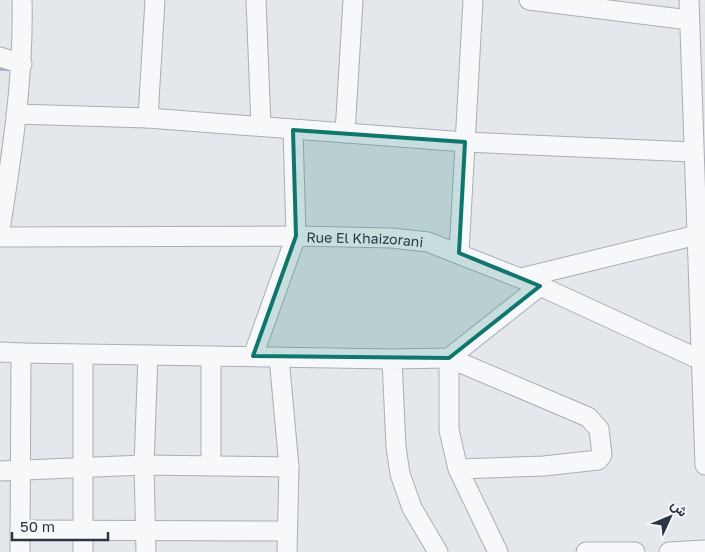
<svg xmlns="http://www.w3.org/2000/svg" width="705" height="552" font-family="'Golos Text',Vazirmatn,sans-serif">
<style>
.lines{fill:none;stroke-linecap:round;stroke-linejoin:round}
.stream{stroke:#9fb4cc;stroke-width:4}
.minor-casing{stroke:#a9aeb7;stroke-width:21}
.minor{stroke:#f7f8fa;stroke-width:19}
.marked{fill:#0f766e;fill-opacity:0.2;stroke:#0f766e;stroke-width:4;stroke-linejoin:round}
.labels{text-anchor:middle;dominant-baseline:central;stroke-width:4;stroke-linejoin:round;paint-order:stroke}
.street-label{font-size:14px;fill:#2b3445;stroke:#f4f6f9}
</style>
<rect width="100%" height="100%" fill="#e4e7ec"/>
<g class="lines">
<!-- stream -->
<polyline class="stream" points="0,69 11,69"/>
<defs>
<g id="minor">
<polyline points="256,0 261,126"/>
<polyline points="529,0 689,20"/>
<polyline points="689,0 705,465"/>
<polyline points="0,57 22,64"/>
<polyline points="16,114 148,118 465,142 693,152"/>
<polyline points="148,118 155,0"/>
<polyline points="345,133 353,0"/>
<path d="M0 230C12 154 24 77 22 0"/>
<path id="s1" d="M0 237 296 236 392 238 428 242 540 286 705 362"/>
<polyline points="459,253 473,0"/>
<polyline points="521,278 697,235"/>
<polyline points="0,352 21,353"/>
<polyline points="83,356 83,552"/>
<polyline points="211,356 211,466"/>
<polyline points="253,356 296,236 293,130"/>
<polyline points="279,357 289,467 287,552"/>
<polyline points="458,469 449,430 449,358 588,417 599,429 602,455 598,460 544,466 458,469 498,552"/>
<polyline points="0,471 144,465 289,467"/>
<polyline points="20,530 287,531"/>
<polyline points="20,552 21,353 392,359"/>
<polyline points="146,552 144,465 148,355"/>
<polyline points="438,552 412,508 400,474 396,447 392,359 449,358 540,286"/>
<polyline points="586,552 635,552"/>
<polyline points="669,552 705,550"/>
</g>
</defs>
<!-- minor casing -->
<use href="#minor" class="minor-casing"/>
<!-- minor -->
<use href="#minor" class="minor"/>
</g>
<!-- marked area -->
<path class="marked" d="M293 130 465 142 459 253 540 286 449 358 253 356 296 236Z"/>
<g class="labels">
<!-- street labels -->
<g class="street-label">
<text stroke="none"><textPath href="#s1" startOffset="365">Rue El Khaizorani</textPath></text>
</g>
</g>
<!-- north arrow -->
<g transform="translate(670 517) rotate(46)" stroke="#f4f6f9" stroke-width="4" paint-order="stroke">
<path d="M0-4L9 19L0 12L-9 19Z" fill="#2b3445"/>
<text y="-8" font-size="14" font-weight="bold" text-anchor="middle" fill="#2b3445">ش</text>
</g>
<!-- scale -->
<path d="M12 532v8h96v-8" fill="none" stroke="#2b3445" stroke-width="2.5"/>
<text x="20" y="532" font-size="15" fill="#2b3445" stroke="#f4f6f9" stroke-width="4" paint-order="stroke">50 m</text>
</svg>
